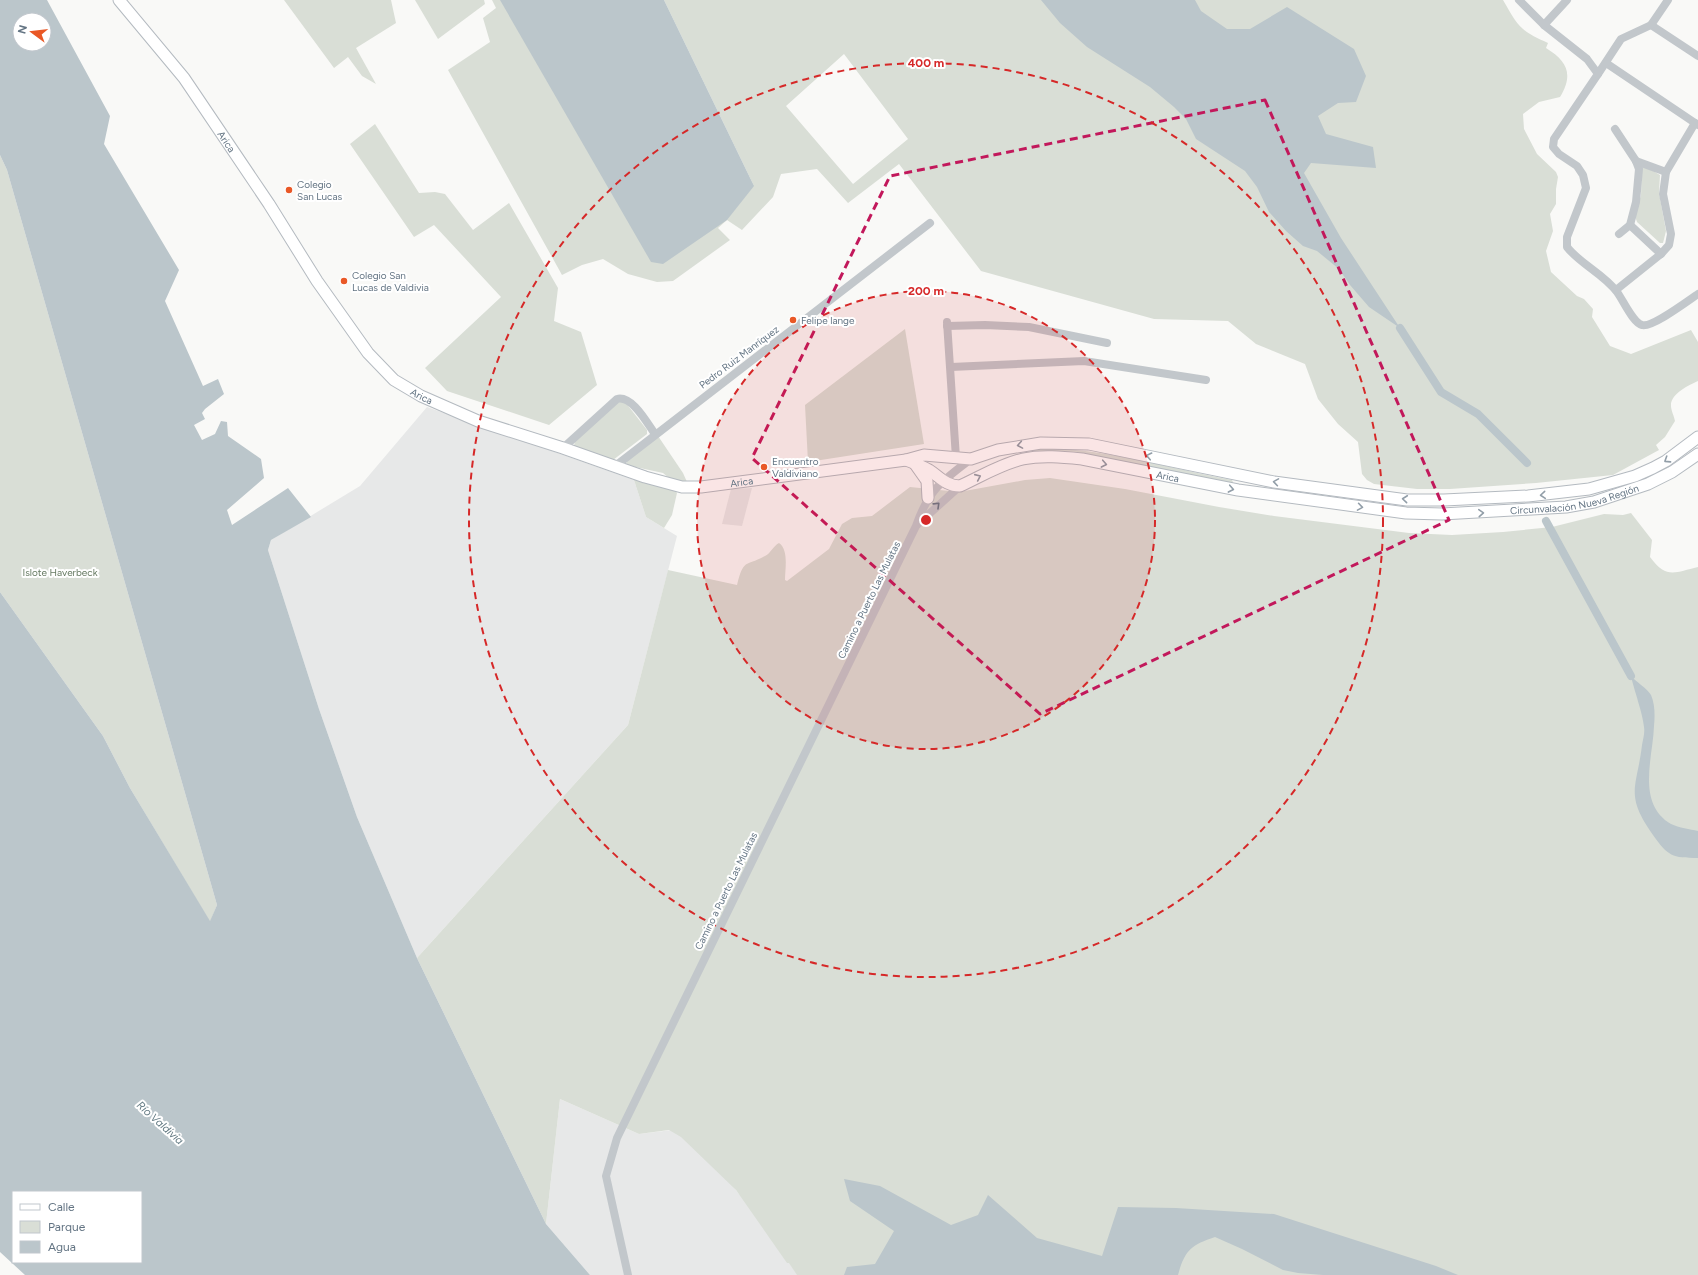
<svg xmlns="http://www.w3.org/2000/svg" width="1698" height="1275" font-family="Figtree,sans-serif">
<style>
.built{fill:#e7e8e8}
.green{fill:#d9ded6;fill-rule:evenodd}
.water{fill:#bbc6cb;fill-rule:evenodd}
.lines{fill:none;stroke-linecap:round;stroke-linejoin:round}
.canal{stroke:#bbc6cb;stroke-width:8}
.secondary-casing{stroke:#b4bac0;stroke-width:13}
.minor{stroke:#c2c7cb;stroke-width:8}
.secondary{stroke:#fff;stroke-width:11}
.oneway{stroke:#929ea8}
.oneway2{stroke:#687887}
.marked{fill:none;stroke:#c2185b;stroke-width:3;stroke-dasharray:8 5;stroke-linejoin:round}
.ring{fill:none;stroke:#d62828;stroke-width:2;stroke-dasharray:7 5}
.poi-dot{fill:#e95826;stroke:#fff;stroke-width:1.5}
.labels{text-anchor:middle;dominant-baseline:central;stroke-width:4;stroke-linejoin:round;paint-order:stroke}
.street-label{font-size:10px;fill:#637483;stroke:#fff}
.poi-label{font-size:10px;fill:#637483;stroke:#fff;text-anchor:start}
.park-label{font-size:10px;fill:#667a62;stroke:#fff}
.water-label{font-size:11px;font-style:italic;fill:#637a83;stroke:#fff}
.centre{fill:#d62828;stroke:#fff;stroke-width:2}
.ring-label{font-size:12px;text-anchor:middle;font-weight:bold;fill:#d62828;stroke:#fff;stroke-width:4;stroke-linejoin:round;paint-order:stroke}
</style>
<rect width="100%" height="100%" fill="#f9f9f7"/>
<!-- built -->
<g class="built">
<polygon points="427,407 634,480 646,517 677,536 628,725 417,958 357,817 319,709 268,550 271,540 360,486"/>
<polygon points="752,488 742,526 722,524 731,489"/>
<polygon points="560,1099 639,1134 680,1129 702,1146 739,1194 811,1260 819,1275 590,1275 546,1224"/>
</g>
<!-- green -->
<g class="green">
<polygon points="284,0 391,0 396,23 356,48 376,84 362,76 348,57 334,68"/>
<polygon points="415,0 484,0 485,4 438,39"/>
<path d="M492 0H649L754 186 664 0H1503C1518 26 1520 31 1548 43L1546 48C1567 61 1574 74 1560 97L1539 102 1523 114 1524 129 1537 154 1556 172 1558 177 1556 189V204L1550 214 1553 231 1546 251 1551 272 1577 296 1584 299 1593 309 1592 317 1610 346 1631 354 1691 330 1698 342V381C1689 385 1670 394 1671 406 1671 410 1674 416 1675 421L1665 437 1656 445 1659 450 1613 475 1536 483 1450 489H1417L1374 484 1367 480 1362 474 1358 442 1338 424 1318 399 1305 364 1256 344 1228 321 1154 319 981 271 899 164 848 203 817 169 781 174 773 197 742 230 727 220 718 228 730 240 673 281 657 282 628 274 603 259 582 265 562 275 448 70 490 42 483 18 496 8ZM844 54 908 139 853 184 786 106Z"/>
<polygon points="375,124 419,193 435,192 445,194 473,230 509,203 558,288 554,321 581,332 597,385 549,425 447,391 425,368 501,297 434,225 414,237 350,144"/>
<polygon points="0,155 7,170 217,905 210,922 130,788 103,736 0,592"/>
<polygon points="1645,166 1660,175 1659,193 1666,231 1663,243 1660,243 1637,222 1635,216 1641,195 1642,167"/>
<polygon points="905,329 924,444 808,462 805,405"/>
<polygon points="619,401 626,403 647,430 647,434 613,460 574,446 575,441"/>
<polygon points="658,436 683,473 687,482 669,478 663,473 626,465 627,459"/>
<path d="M1035 448C1100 447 1168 468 1232 480L1233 482 1232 484 1035 454 1033 450Z"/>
<path d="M1050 478 1125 489 1219 507 1274 516 1409 533 1452 535 1503 532 1552 527 1604 514 1623 515 1631 513 1652 540 1650 557C1667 580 1675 572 1698 567V1275H797L789 1263H787L736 1190 681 1137 669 1130 639 1134 560 1099 546 1224 417 958 628 725 668 570 737 585C744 558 745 567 765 556 771 553 773 546 779 543 789 550 785 569 785 580L787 581 829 549 842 524 852 518 872 516 910 487 959 492 1025 480Z"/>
<polygon points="638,479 675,490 677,493 672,515 664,528 646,517 634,480"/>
</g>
<!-- water -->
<g class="water">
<path d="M0 0H47L110 116 104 144 179 270 165 301 203 386 218 379 224 394 205 409 202 413 205 419 194 425 202 440 215 434 221 421 227 422 228 436 261 459 264 478 227 510 232 525 288 488 311 517 271 540 268 550 319 709 357 817 417 958 546 1224 590 1275H25L0 1252V592L103 736 130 788 210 921 217 905 7 170 0 155ZM20 20H44V44H20ZM13 1192H141V1262H13Z"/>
<polygon points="500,0 664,0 754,186 727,220 663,264 651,262"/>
<polygon points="1041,0 1195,0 1201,11 1227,29 1250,29 1287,7 1354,49 1366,76 1356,102 1338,103 1318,116 1326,134 1373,147 1376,168 1311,163 1304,173 1341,238 1400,328 1369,307 1350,285 1339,269 1317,251 1303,246 1286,231 1269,212 1257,187 1245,171 1196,139 1186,119 1174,107 1150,87 1087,47 1060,23"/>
<path d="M1631 676C1636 682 1647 688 1651 695 1655 704 1655 716 1654 726 1653 758 1636 803 1671 824 1679 828 1690 829 1698 831V858C1672 858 1668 856 1653 835 1624 794 1637 788 1642 745 1643 739 1645 733 1644 727 1643 714 1634 690 1631 676Z"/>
<path d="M844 1179 880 1186 951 1225 978 1215 988 1195 1037 1238 1102 1256 1118 1207 1176 1208 1274 1214 1436 1266 1458 1275H1323L1298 1273 1283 1270 1242 1249 1215 1237C1191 1245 1185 1250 1178 1275H844L847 1267 875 1264 894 1231 850 1201Z"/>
</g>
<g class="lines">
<!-- canal -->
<g class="canal">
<polyline points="1400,328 1441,392 1478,414 1527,463"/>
<polyline points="1546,521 1631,676"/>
</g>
<defs>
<g id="secondary">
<path id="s1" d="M119 0 184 78 269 204 317 281 368 353 394 380 421 396 478 421 563 448 645 477 682 487H701L906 460 924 455 971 459 998 450 1041 443 1089 444 1274 482 1407 500H1444L1528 496 1589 489 1635 476 1653 468 1666 461 1698 437"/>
<path id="s2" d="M906 460C914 463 922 466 929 470 940 477 946 486 960 486 980 477 1001 464 1023 459 1042 455 1062 457 1082 459L1238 490 1406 513 1442 514 1566 507 1594 502 1648 484 1672 472 1698 454"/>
<polyline points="915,464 927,481 928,498"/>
</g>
</defs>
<!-- secondary casing -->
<use href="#secondary" class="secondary-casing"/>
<!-- minor -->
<g class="minor">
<path d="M1519 0 1544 25 1587 59 1598 74 1554 139 1553 147 1559 154 1577 166 1583 175 1586 188 1567 237V247C1580 264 1604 274 1617 292 1623 300 1633 323 1642 325 1652 328 1689 300 1698 294"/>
<polyline points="1544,25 1567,0"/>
<polyline points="1651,25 1698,56"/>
<polyline points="1606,63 1698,125"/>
<polyline points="1598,74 1621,39 1651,25 1668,0"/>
<polyline points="1615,129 1636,161 1639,169 1636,202 1630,225 1619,234"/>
<polyline points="1636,161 1666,172"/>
<polyline points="1630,225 1661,254"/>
<polyline points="1616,290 1661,254 1669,245 1671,234 1663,194 1666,172 1695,123"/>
<polyline points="947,322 956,458"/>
<polyline points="947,326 985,325 1029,327 1107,343"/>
<polyline points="951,367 1084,361 1206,380"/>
<path d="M563 448 617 399C632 395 647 423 655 434"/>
<polyline points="614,467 930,223"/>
<polyline points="918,524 960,486"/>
<path d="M628 1275 606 1176 617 1138 916 526C929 489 941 482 971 459"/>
</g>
<!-- secondary -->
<use href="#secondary" class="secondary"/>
</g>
<!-- one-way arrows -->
<defs><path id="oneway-chevron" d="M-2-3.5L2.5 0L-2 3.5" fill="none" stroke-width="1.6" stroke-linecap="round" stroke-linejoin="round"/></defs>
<g class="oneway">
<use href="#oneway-chevron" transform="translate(1020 445) rotate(170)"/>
<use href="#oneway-chevron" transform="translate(1149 456) rotate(-168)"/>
<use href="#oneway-chevron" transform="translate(1667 460) rotate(147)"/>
<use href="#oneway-chevron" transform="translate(1104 464) rotate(11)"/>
<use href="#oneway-chevron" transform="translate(978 477) rotate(-24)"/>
<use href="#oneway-chevron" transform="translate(1276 482) rotate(-171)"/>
<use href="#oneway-chevron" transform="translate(1231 489) rotate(11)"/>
<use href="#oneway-chevron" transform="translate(1543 495) rotate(175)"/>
<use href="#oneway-chevron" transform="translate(1405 499) rotate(-174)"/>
<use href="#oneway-chevron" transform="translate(1360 507) rotate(9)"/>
<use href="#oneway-chevron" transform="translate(1481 513) rotate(-4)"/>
</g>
<use class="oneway2" href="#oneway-chevron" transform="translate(937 505) rotate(-44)"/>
<!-- marked area -->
<path class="marked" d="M1265 100 1449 520 1040 714 752 458 890 176Z"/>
<!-- distance rings -->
<circle cx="926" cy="520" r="229" fill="#d62828" fill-opacity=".12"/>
<g class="ring">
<circle cx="926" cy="520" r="229"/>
<circle cx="926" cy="520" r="457"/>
</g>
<!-- markers -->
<g class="poi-dot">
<circle cx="289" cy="190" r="4"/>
<circle cx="344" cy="281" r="4"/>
<circle cx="793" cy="320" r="4"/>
<circle cx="764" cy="467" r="4"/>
</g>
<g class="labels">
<!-- street labels -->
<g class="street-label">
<text stroke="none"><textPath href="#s1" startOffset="178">Arica</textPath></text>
<text transform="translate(739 357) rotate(-37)">Pedro Ruiz Manríquez</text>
<text stroke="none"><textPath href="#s1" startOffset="502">Arica</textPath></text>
<text stroke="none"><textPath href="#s2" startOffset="276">Arica</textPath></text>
<text stroke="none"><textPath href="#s1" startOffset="838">Arica</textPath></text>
<text stroke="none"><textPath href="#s2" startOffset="687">Circunvalación Nueva Región</textPath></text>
<text transform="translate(869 600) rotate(-64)">Camino a Puerto Las Mulatas</text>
<text transform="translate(726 891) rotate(-64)">Camino a Puerto Las Mulatas</text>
</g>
<!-- poi labels -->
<g class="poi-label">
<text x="297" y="184">Colegio<tspan x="297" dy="12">San Lucas</tspan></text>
<text x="352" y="275">Colegio San<tspan x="352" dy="12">Lucas de Valdivia</tspan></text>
<text x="801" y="320">Felipe lange</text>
<text x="772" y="461">Encuentro<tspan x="772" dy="12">Valdiviano</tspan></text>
</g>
<!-- park labels -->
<g class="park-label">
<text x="60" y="572">Islote Haverbeck</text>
</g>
<!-- water labels -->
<g class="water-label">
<text transform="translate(160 1123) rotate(42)">Río Valdivia</text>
</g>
</g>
<circle cx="926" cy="520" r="6" class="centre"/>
<g class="ring-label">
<text x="926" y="67">400 m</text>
<text x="926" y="295">200 m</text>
</g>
<!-- legend -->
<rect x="12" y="1191" width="130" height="72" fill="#ffffff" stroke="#c1c7cd"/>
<rect x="20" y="1204" width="20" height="6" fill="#ffffff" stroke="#c1c7cd"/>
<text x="48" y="1211" font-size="12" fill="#637483">Calle</text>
<rect x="20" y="1221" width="20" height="12" fill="#d9ded6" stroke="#c1c7cd"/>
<text x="48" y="1231" font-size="12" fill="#637483">Parque</text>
<rect x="20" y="1241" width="20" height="12" fill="#bbc6cb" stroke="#c1c7cd"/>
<text x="48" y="1251" font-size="12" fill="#637483">Agua</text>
<!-- north arrow -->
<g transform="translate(32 32) rotate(285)"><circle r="19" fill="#ffffff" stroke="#c1c7cd"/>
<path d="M0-3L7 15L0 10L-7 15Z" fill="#e95826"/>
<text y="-6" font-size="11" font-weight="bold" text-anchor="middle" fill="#637483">N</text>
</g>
</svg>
